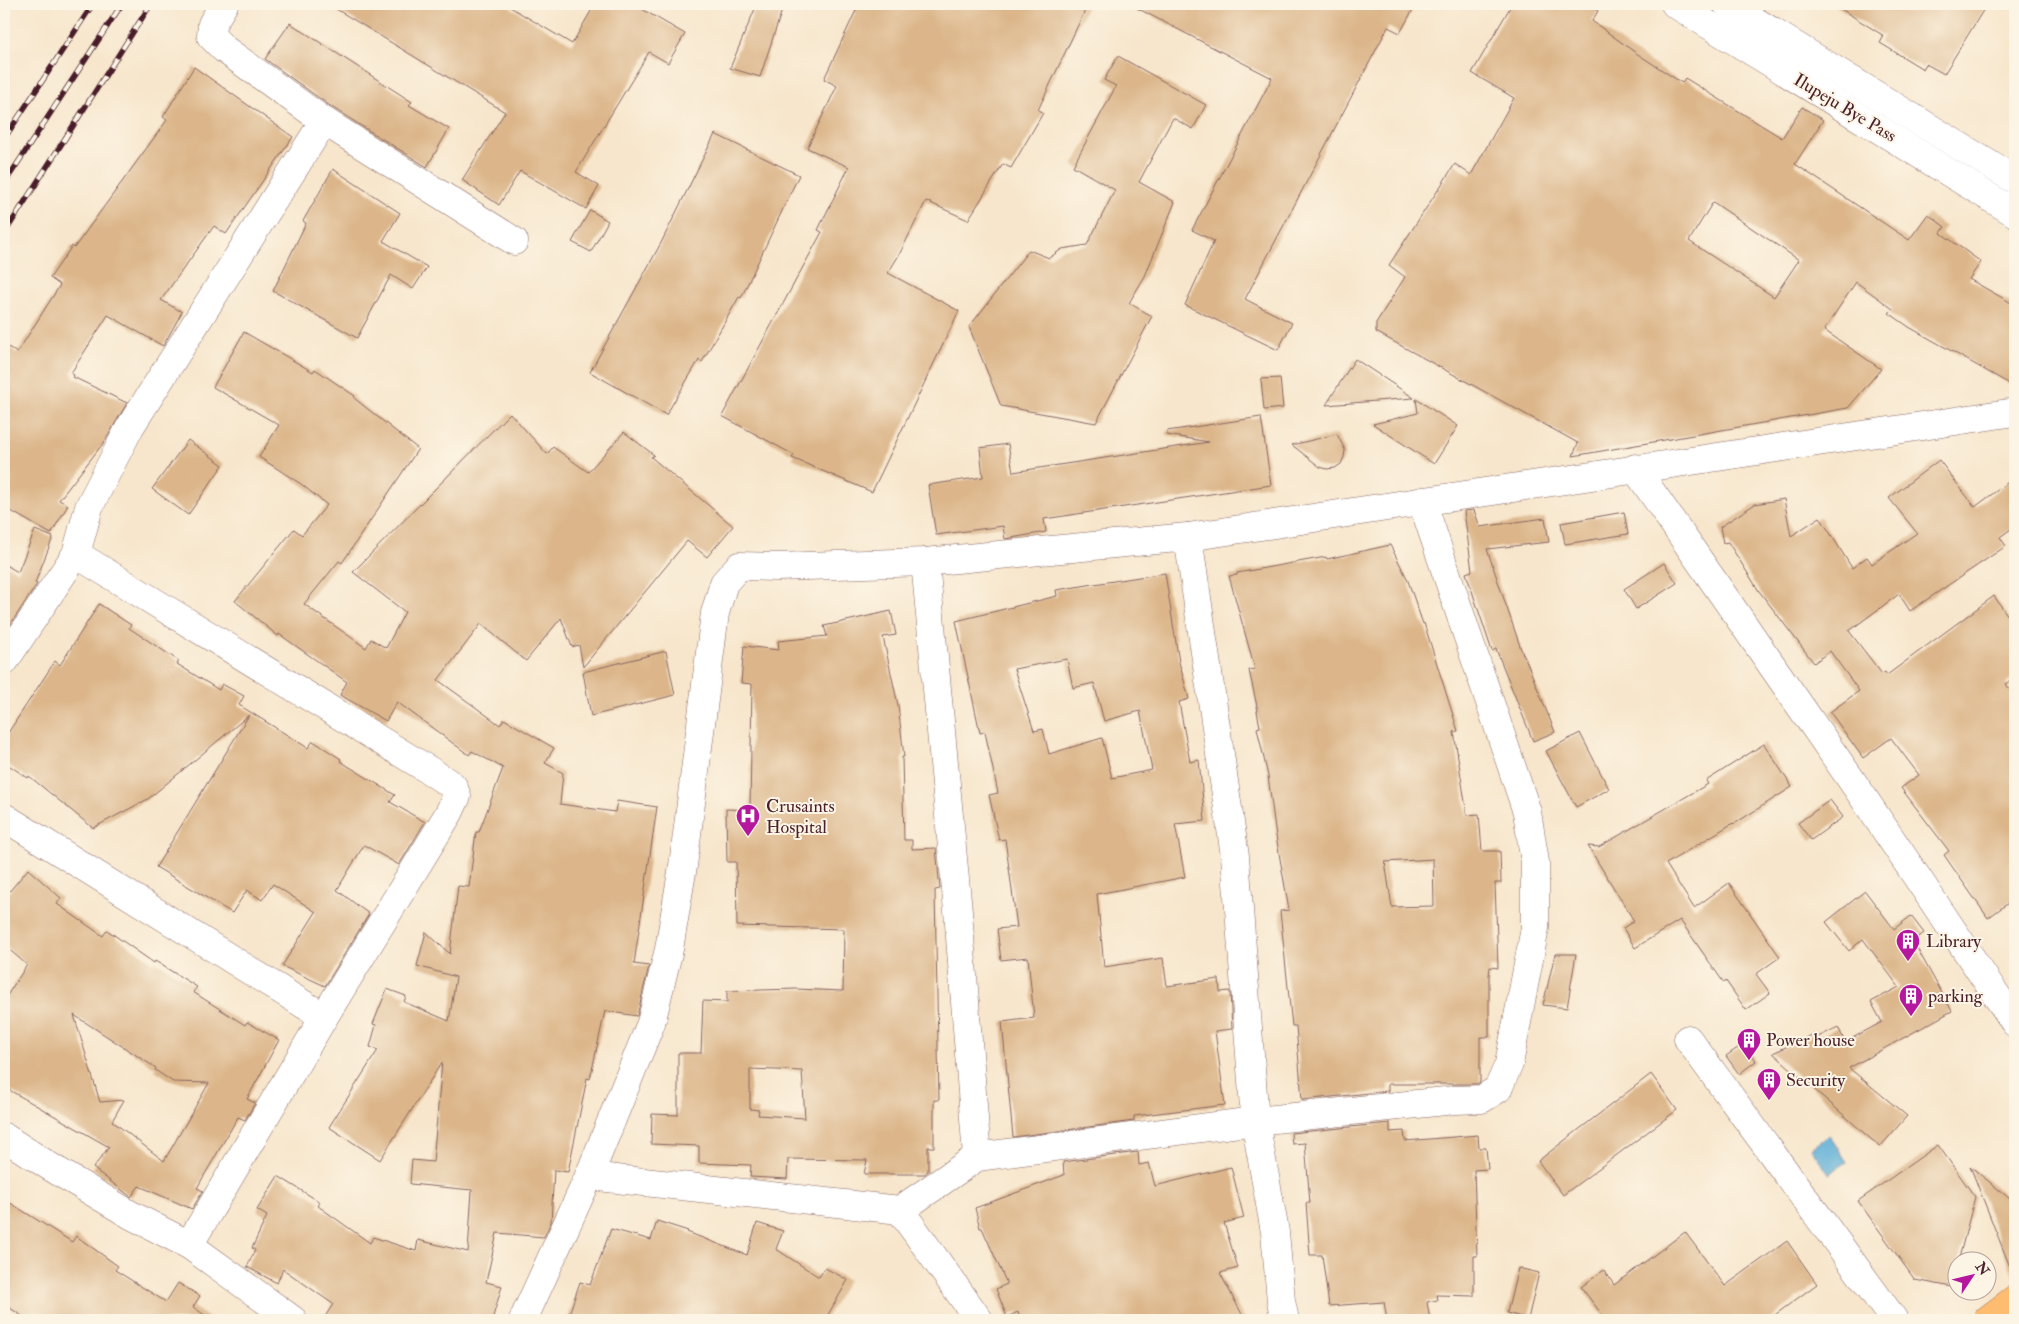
<svg xmlns="http://www.w3.org/2000/svg" width="2019" height="1324" font-family="'IM FELL Double Pica',serif">
<style>
.water{fill:#5baed7;stroke:#526681}
.building{fill:#dcb68a;fill-rule:evenodd}
.lines{fill:none;stroke-linecap:round;stroke-linejoin:round}
.minor-casing{stroke:#876563;stroke-width:29}
.major-casing{stroke:#876563;stroke-width:29}
.minor{stroke:#fff;stroke-width:28}
.major{stroke:#fdbc70;stroke-width:28}
.rail-casing{stroke:#4a1f2b;stroke-width:5.5}
.rail{stroke:#fcf5e5;stroke-width:4;stroke-dasharray:11;stroke-linecap:butt}
.labels{text-anchor:middle;dominant-baseline:central;stroke-width:4;stroke-linejoin:round;paint-order:stroke}
.street-label{font-size:18px;fill:#4a1f2b;stroke:#fcf5e5}
.poi-label{font-size:18px;fill:#4a1f2b;stroke:#fcf5e5;text-anchor:start}
</style>
<rect width="100%" height="100%" fill="#fcf5e5"/>
<filter id="ink" filterUnits="userSpaceOnUse"><feTurbulence type="fractalNoise" baseFrequency=".02" numOctaves="2"/><feDisplacementMap in="SourceGraphic" scale="10" xChannelSelector="R" yChannelSelector="G"/><feConvolveMatrix kernelMatrix="1 2 1 2 8 2 1 2 1" color-interpolation-filters="sRGB"/></filter>
<filter id="wash" filterUnits="userSpaceOnUse"><feTurbulence type="fractalNoise" baseFrequency=".0096" numOctaves="4" result="noise"/><feDisplacementMap in="SourceGraphic" scale="20" xChannelSelector="R" yChannelSelector="G"/><feGaussianBlur stdDeviation="1.12" result="paint"/><feColorMatrix in="noise" values="0 0 0 0 0 0 0 0 0 0 0 0 0 0 0 0 0 1.4 0 .05"/><feComposite in="paint" operator="in"/></filter>
<g filter="url(#wash)">
<rect width="100%" height="100%" fill="#f7e6cc"/>
<!-- water -->
<polygon class="water" points="1829,1135 1847,1162 1829,1174 1811,1148"/>
<g id="blocks">
<!-- building -->
<g class="building">
<polygon points="328,4 505,4 572,44 595,4 633,4 685,34 668,63 649,52 576,172 599,186 586,209 520,171 499,205 462,180 505,112"/>
<polygon points="757,4 784,4 760,77 730,68"/>
<polygon points="859,4 1088,4 1038,110 1043,113 1011,168 1003,164 968,220 926,201 899,255 888,273 959,311 872,492 792,458 794,455 722,416 822,232 818,230 849,167 807,148 837,86 824,79"/>
<polygon points="1129,4 1416,4 1400,33 1388,27 1245,299 1292,323 1278,350 1185,305 1214,241 1192,230 1272,78"/>
<path d="M1512 4H1587L1598 11 1592 21 1636 53 1682 83 1685 78 1782 138 1802 107 1823 120 1795 164 1909 240 1928 214 1945 227 1941 233 1981 262 1969 279 2015 305V387L1909 327 1889 313 1893 309 1856 282 1824 330 1881 369 1848 408 1573 456 1578 443 1376 332V323L1405 277 1389 265 1455 164 1471 175 1514 98 1472 73ZM1713 202 1799 260 1774 297 1689 241Z"/>
<polygon points="1833,4 1987,4 1944,74 1926,64 1923,69 1880,43 1884,36"/>
<polygon points="290,23 412,102 409,105 449,129 427,167 333,108 265,59"/>
<polygon points="1118,56 1206,105 1193,129 1173,118 1139,182 1175,202 1145,276 1129,303 1152,316 1096,423 1001,406 969,327 1029,250 1049,258 1062,249 1087,245 1115,190 1073,166 1116,86 1104,80"/>
<polygon points="194,67 293,137 226,234 214,226 161,300 182,312 163,346 108,315 71,373 74,375 73,377 127,403 105,441 59,500 68,505 51,534 4,507 4,344 17,353 60,285 50,278 72,246 74,248 167,120 163,117"/>
<polygon points="715,134 799,175 741,298 739,297 702,362 699,360 666,415 590,372 661,243"/>
<polygon points="333,169 400,213 383,241 427,267 413,289 391,275 357,338 273,291 306,223 303,221"/>
<polygon points="590,210 608,221 591,252 572,242"/>
<polygon points="244,332 313,372 315,369 355,396 354,398 418,449 342,563 339,561 304,604 366,648 371,639 386,648 405,612 353,572 510,413 547,454 553,447 588,472 624,432 654,455 651,457 733,526 707,557 687,541 583,667 579,645 572,647 561,618 526,661 481,624 438,680 500,725 504,719 554,748 545,763 563,773 560,804 615,812 617,801 657,807 634,964 649,966 637,1016 605,1011 590,1079 587,1078 568,1172 554,1170 551,1222 544,1237 497,1233 486,1282 502,1286 492,1320 323,1320 333,1304 283,1269 277,1283 247,1267 255,1250 252,1248 267,1216 257,1210 278,1176 320,1202 318,1206 370,1243 373,1237 416,1251 418,1240 468,1252 472,1190 410,1184 412,1160 433,1162 442,1062 380,1160 329,1127 378,1050 370,1047 376,1025 373,1024 387,989 406,996 404,1002 449,1021 456,977 417,966 426,932 450,954 458,886 469,887 476,832 479,832 503,768 472,751 469,755 397,702 386,721 340,695 347,682 279,634 278,636 235,601 294,529 302,535 327,505 301,484 259,457 279,425 213,387"/>
<polygon points="1355,359 1414,398 1326,405"/>
<polygon points="1280,378 1283,408 1264,410 1261,379"/>
<polygon points="1416,399 1458,426 1434,464 1373,424 1418,413"/>
<polygon points="1261,417 1271,485 1044,519 1046,532 1005,539 1003,526 936,535 928,485 983,477 980,448 1008,444 1013,472 1209,442 1167,435 1167,431"/>
<polygon points="1337,434 1345,450 1344,457 1341,464 1335,468 1327,469 1320,467 1292,445"/>
<polygon points="188,440 223,465 188,515 152,489"/>
<polygon points="1939,460 1975,507 2015,477 2015,526 2000,537 2006,546 1910,611 1899,594 1849,631 1882,674 1885,672 1887,675 1994,596 2015,626 2015,677 2006,684 2015,698 2015,898 1988,918 1944,855 1949,851 1901,788 1919,775 1891,738 1863,758 1830,712 1859,691 1830,651 1814,663 1759,591 1728,542 1723,543 1720,527 1755,504 1784,499 1791,536 1820,517 1852,568 1867,557 1872,564 1917,533 1889,498"/>
<polygon points="1474,510 1480,527 1545,518 1549,542 1487,549 1523,655 1524,655 1555,732 1533,741 1496,649 1492,651 1466,573 1472,571 1464,511"/>
<polygon points="1624,512 1628,534 1565,544 1561,523"/>
<polygon points="35,530 53,537 35,583 37,584 4,634 4,564 18,572"/>
<path d="M1390 545 1407 578 1423 624 1424 623 1458 731 1454 732 1467 815 1479 814 1482 851H1500L1501 883H1495L1498 968 1490 967 1489 975V1037H1480V1082L1477 1084H1388V1091L1302 1100 1296 1026H1292L1280 911 1289 910 1276 836 1268 776 1257 728 1260 727 1257 711H1258L1249 670 1255 669 1229 576 1237 575V573L1326 557 1327 559ZM1433 859 1434 906 1392 907 1385 862Z"/>
<polygon points="1664,563 1677,583 1636,609 1624,589"/>
<path d="M1165 573 1179 662 1189 699 1179 702 1190 762 1199 760 1205 821 1175 824 1185 877 1097 894 1104 967 1163 958 1167 986 1219 979 1220 992 1230 991 1232 1029 1215 1031 1225 1105 1134 1116V1121L1013 1137 1002 1022 1034 1018 1028 957 1001 960 997 929 1017 927 1005 839 999 840 989 795 998 793 985 732 980 733 956 621 1057 596 1056 590ZM1067 659 1073 688 1094 683 1104 721 1140 711 1152 770 1112 778 1102 738 1049 754 1043 729 1034 731 1014 669Z"/>
<polygon points="99,604 131,625 129,628 179,661 177,664 219,690 222,684 244,696 239,705 308,748 313,741 341,759 340,761 395,795 390,802 425,822 399,865 364,845 337,890 369,914 325,986 282,966 316,912 273,884 262,900 247,890 232,913 156,867 249,715 148,799 93,828 29,776 28,778 4,762 4,739 55,661 60,665"/>
<path d="M891 611 896 635 883 637 898 705 904 757H902L904 840H912V849L936 848 940 889 935 890 939 1100H934V1147H928V1171L925 1174H864L867 1160 788 1159 787 1179 750 1177 751 1165 699 1163V1146L651 1144 652 1114 678 1115V1053H701L703 1001 727 1002V991L796 989 843 991 844 929 737 926 736 862H727L726 809 750 810 752 684 741 683 744 646 779 650 778 641 827 636 824 626ZM750 1069 802 1071 805 1118 758 1115 759 1110 750 1109Z"/>
<polygon points="666,651 675,695 591,716 583,672"/>
<polygon points="1580,733 1609,789 1576,807 1546,751"/>
<polygon points="1764,744 1792,787 1734,824 1733,823 1666,864 1694,908 1729,883 1780,957 1756,974 1770,993 1746,1010 1726,981 1724,983 1680,920 1635,948 1623,928 1634,921 1588,846 1599,847 1708,784 1706,781"/>
<polygon points="1830,800 1843,817 1811,840 1798,823"/>
<path d="M28 869 61 898 57 904 103 936 107 930 154 963 155 961 197 987 193 992 245 1025 247 1022 279 1040 247 1099 255 1103 245 1120 238 1117 197 1188 203 1191 192 1209 139 1186 131 1197 93 1168 109 1147 4 1087V1000L27 965 4 945V898ZM74 1015 156 1068 155 1070 173 1082 209 1083 164 1161 112 1121 124 1100 100 1102Z"/>
<polygon points="1865,891 1894,929 1911,916 1924,933 1913,941 1952,1011 1849,1068 1907,1116 1880,1147 1773,1053 1814,1034 1816,1038 1838,1027 1845,1042 1882,1022 1871,1002 1899,987 1863,939 1849,951 1826,922"/>
<polygon points="1555,954 1576,954 1567,1008 1543,1005"/>
<polygon points="1745,1043 1756,1061 1739,1074 1726,1056"/>
<polygon points="1651,1074 1677,1110 1563,1195 1538,1161"/>
<polygon points="1390,1123 1390,1132 1404,1131 1405,1141 1478,1135 1479,1148 1486,1148 1488,1169 1474,1170 1477,1256 1474,1256 1474,1296 1437,1295 1438,1300 1427,1302 1430,1320 1387,1320 1384,1302 1329,1306 1322,1255 1310,1255 1306,1203 1310,1203 1305,1143 1292,1144 1291,1133"/>
<polygon points="1938,1145 1975,1197 1958,1262 1956,1262 1952,1287 1915,1280 1858,1201"/>
<polygon points="1138,1152 1139,1165 1149,1163 1155,1186 1231,1167 1244,1218 1224,1223 1238,1268 1220,1273 1245,1320 1020,1320 1018,1312 1007,1317 996,1289 1007,1284 982,1228 980,1228 975,1208 1064,1175 1063,1162"/>
<polygon points="1970,1166 2015,1203 2015,1277 2014,1277"/>
<polygon points="4,1199 72,1242 76,1236 118,1266 115,1270 166,1302 178,1283 200,1296 193,1307 212,1320 28,1320 4,1304"/>
<polygon points="657,1221 688,1231 687,1232 747,1255 757,1223 783,1231 776,1249 819,1277 825,1268 848,1280 825,1320 567,1320 580,1282 590,1285 611,1229 651,1240"/>
<polygon points="1685,1232 1725,1286 1787,1241 1817,1284 1768,1320 1606,1320 1581,1287 1604,1270 1614,1285"/>
<polygon points="1518,1268 1539,1273 1528,1319 1507,1313"/>
</g>
</g>
</g>
<g filter="url(#ink)">
<use href="#blocks" fill-opacity="0" stroke="#876563" stroke-width="1"/>
<g class="lines">
<defs>
<g id="minor">
<polyline points="224,4 212,24 211,36 224,49 324,121 514,241"/>
<polyline points="1675,4 2015,213"/>
<polyline points="1727,4 2015,180"/>
<polyline points="1635,468 1859,791 2015,1023"/>
<polyline points="1188,537 1235,856 1255,1121 1275,1232 1281,1301 1285,1320"/>
<polyline points="76,554 432,772 453,786 457,796 449,813 324,1017 189,1245"/>
<polyline points="925,562 958,911 977,1157"/>
<polyline points="4,662 76,554 89,507 130,427 324,121"/>
<polyline points="4,817 324,1017"/>
<polyline points="1688,1039 1894,1320"/>
<polyline points="4,1137 49,1166 131,1215 189,1245 293,1320"/>
<polyline points="589,1176 900,1210 977,1157 1255,1121 1455,1100 1482,1099 1498,1089 1509,1064 1535,928 1535,862 1527,812 1422,501"/>
<polyline points="900,1210 979,1320"/>
<polyline points="523,1320 589,1176 651,1023 669,949 683,866 715,613 724,583 739,566 777,567 925,562 1188,537 2015,412"/>
</g>
<polyline id="major" points="1987,1320 2015,1299"/>
</defs>
<!-- minor casing -->
<use href="#minor" class="minor-casing"/>
<!-- major casing -->
<use href="#major" class="major-casing"/>
<!-- minor -->
<use href="#minor" class="minor"/>
<!-- major -->
<use href="#major" class="major"/>
<defs>
<g id="rail">
<polyline points="4,139 93,4"/>
<polyline points="4,184 122,4"/>
<polyline points="4,234 151,4"/>
</g>
</defs>
<!-- rail casing -->
<use href="#rail" class="rail-casing"/>
<!-- rail -->
<use href="#rail" class="rail"/>
</g>
</g>
<!-- icons -->
<defs>
<symbol id="hospital-pin" viewBox="-11 -11 22 30"><path d="M0 17L-7.5 6A9.5 9.5 0 1 1 7.5 6Z" fill="#b5179e" stroke="#fcf5e5"/><path d="M-5-5h3v3.5h4V-5h3V5h-3V1.5h-4V5h-3Z" fill="#fff"/></symbol>
<symbol id="building-pin" viewBox="-11 -11 22 30"><path d="M0 17L-7.5 6A9.5 9.5 0 1 1 7.5 6Z" fill="#b5179e" stroke="#fcf5e5"/><path d="M-4-6H4V6H1V3H-1V6H-4ZM-2.5-4.3h1.7v1.8h-1.7ZM.8-4.3h1.7v1.8H.8ZM-2.5-1h1.7V.8h-1.7ZM.8-1h1.7V.8H.8Z" fill="#fff"/></symbol>
</defs>
<g fill-rule="evenodd">
<use href="#hospital-pin" x="734" y="802" width="28" height="38"/>
<use href="#building-pin" x="1894" y="927" width="28" height="38"/>
<use href="#building-pin" x="1897" y="982" width="28" height="38"/>
<use href="#building-pin" x="1735" y="1026" width="28" height="38"/>
<use href="#building-pin" x="1755" y="1066" width="28" height="38"/>
</g>
<g class="labels">
<!-- street labels -->
<g class="street-label">
<text transform="translate(1845 108) rotate(31)">Ilupeju Bye Pass</text>
</g>
<!-- poi labels -->
<g class="poi-label">
<text x="766" y="806">Crusaints<tspan x="766" dy="21">Hospital</tspan></text>
<text x="1926" y="941">Library</text>
<text x="1928" y="996">parking</text>
<text x="1766" y="1040">Power house</text>
<text x="1786" y="1080">Security</text>
</g>
</g>
<!-- margin -->
<rect width="2019" height="1324" fill="none" stroke="#fcf5e5" stroke-width="20"/>
<!-- north arrow -->
<g transform="translate(1972 1276) rotate(55)"><circle r="24" fill="#fcf5e5" stroke="#b59f9b"/>
<path d="M0-4L9 19L0 12L-9 19Z" fill="#b5179e"/>
<text y="-8" font-size="14" font-weight="bold" text-anchor="middle" fill="#4a1f2b">N</text>
</g>
</svg>
